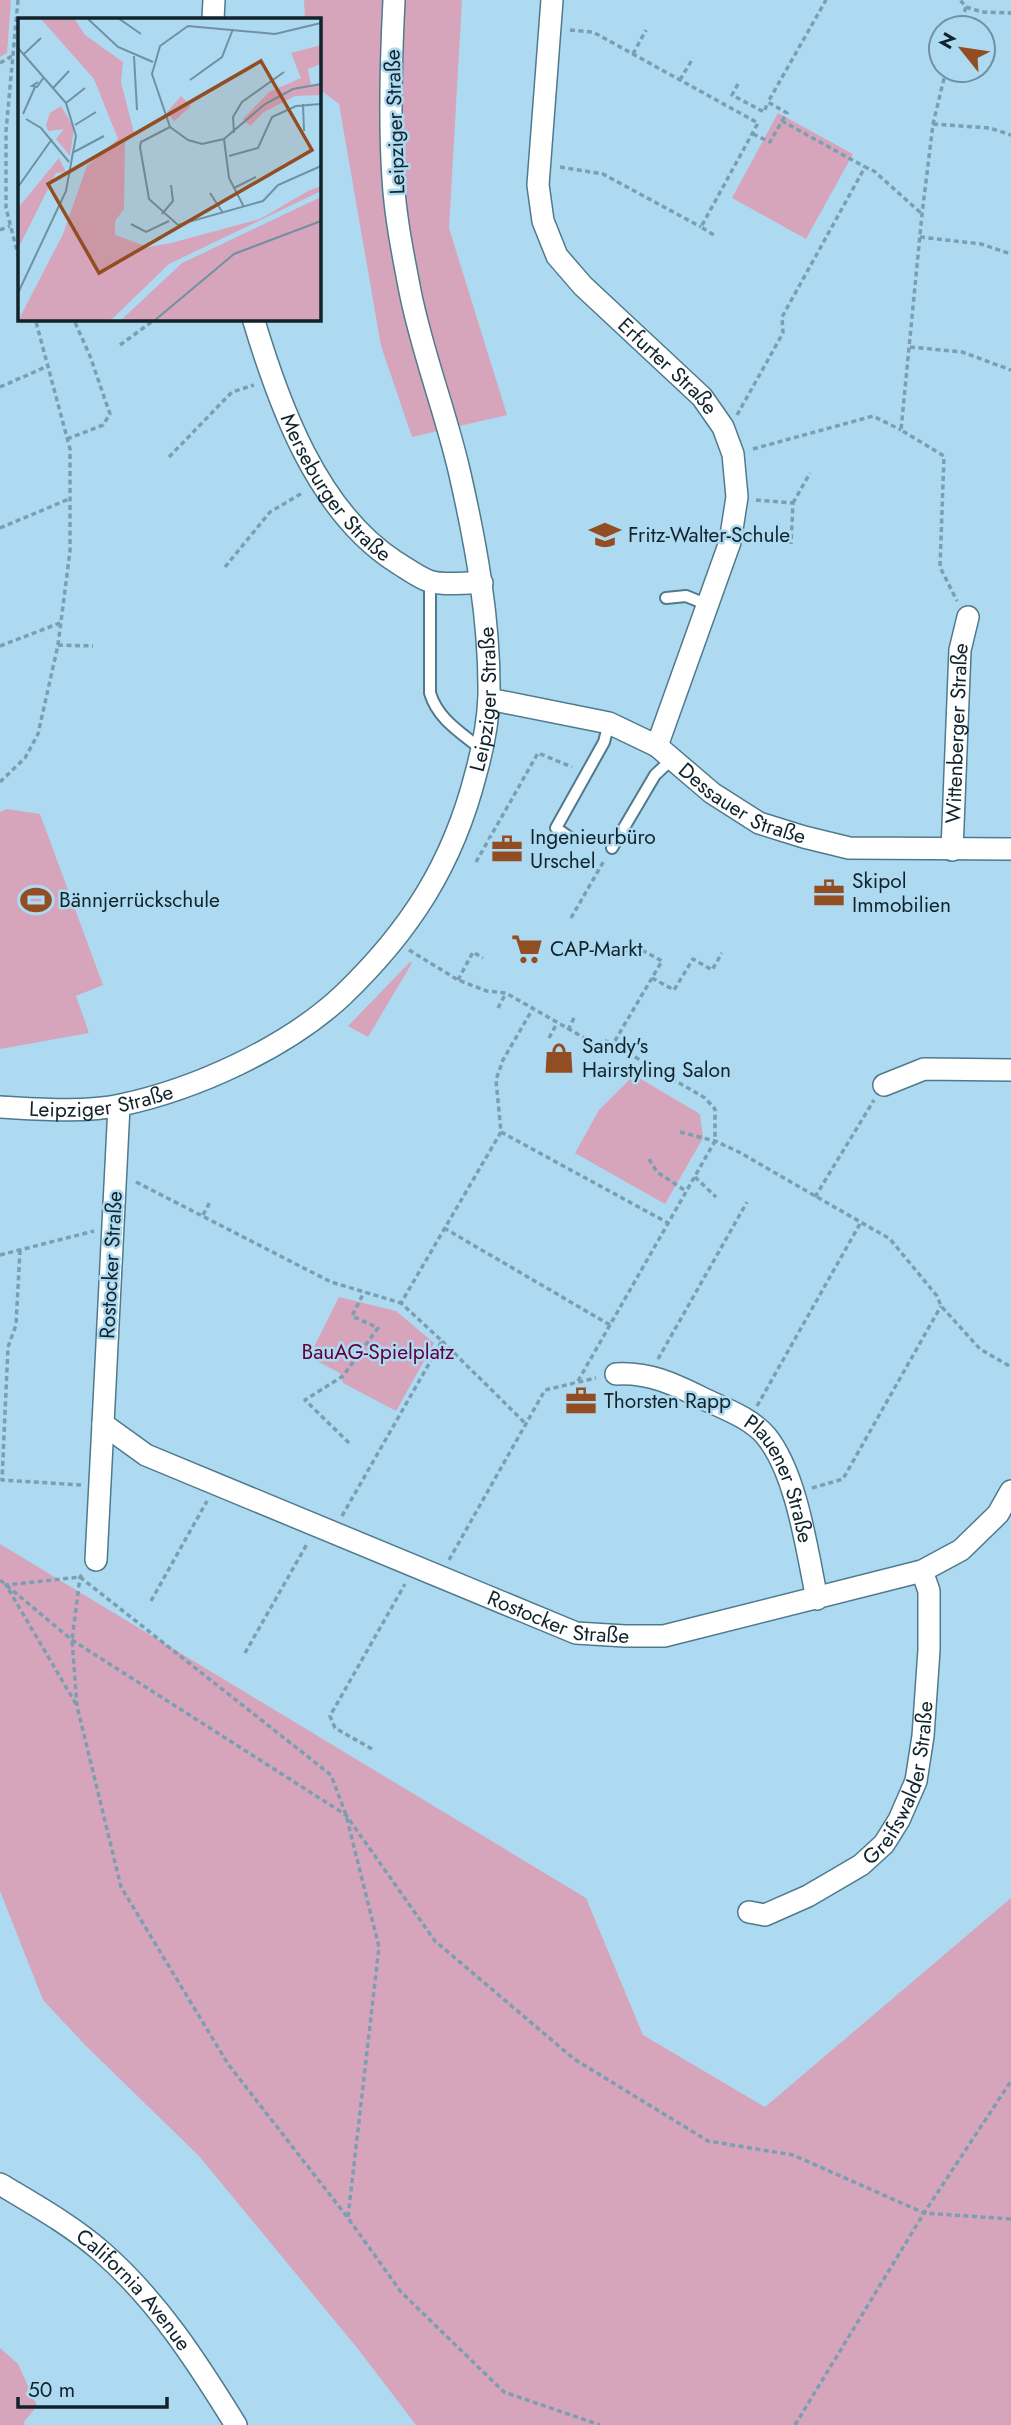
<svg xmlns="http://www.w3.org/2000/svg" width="1011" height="2425" font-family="Jost,sans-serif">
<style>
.green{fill:#d6a5bb}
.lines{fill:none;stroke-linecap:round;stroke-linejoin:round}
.lane-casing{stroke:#4f7a8e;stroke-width:14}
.street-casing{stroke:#4f7a8e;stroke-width:24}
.path{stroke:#7b9fb1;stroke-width:3.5;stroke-dasharray:5 3.5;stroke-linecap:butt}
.lane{stroke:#fff;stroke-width:10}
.street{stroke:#fff;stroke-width:21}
.labels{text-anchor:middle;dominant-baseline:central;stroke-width:5;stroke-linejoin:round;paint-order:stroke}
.street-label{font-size:21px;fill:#11232b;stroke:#addaf1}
.poi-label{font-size:21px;fill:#11232b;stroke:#addaf1;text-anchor:start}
.park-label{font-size:21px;fill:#5f003c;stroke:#addaf1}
.inset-road{fill:none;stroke:#6f91a2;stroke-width:2}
.view{fill:#924d22;fill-opacity:0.15;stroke:#924d22;stroke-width:3.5}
.inset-edge{fill:none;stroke:#11232b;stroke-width:3.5}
</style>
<rect width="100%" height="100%" fill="#addaf1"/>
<!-- green -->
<g class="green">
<polygon points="0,0 11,0 7,53 0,57"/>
<polygon points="304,0 462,0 449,228 507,415 412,437 381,346 339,104 319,89 318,19 305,19"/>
<polygon points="778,113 853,154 806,239 732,198"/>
<polygon points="7,809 40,814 103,985 76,996 89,1033 0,1049 0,812"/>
<polygon points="410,962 412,963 368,1037 348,1026"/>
<polygon points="634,1075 700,1114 703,1138 665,1204 575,1153 599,1110"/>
<polygon points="339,1297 396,1311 434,1343 396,1411 343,1383 340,1373 309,1357"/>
<polygon points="0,1544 586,1898 643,2035 765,2107 1011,1898 1011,2425 416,2425 358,2349 199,2156 85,2045 43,2000 0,1891"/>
<polygon points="0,2348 18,2364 37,2406 24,2422 25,2425 0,2425"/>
</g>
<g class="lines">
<defs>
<g id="lane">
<path d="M430 581V693C438 720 462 733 482 750"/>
<polyline points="666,598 686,596 708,605"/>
<polyline points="569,837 556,828 604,742 609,723"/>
<polyline points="612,848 655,775 672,759"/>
</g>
<g id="street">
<path id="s1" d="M552 0 538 185 543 221 557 256 583 286 702 397 723 427 733 454 737 497 730 542 657 746"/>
<polyline points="213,19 214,0"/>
<path id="s2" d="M253 318C279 405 317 511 396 562 406 568 418 577 429 581 443 586 466 582 482 583"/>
<path id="s3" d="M489 699 609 723 657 746 712 793 759 823 804 837 849 848 1011 849"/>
<path id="s4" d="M952 850 960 650 968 617"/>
<polyline points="884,1085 924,1069 1011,1070"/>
<path id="s5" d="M119 1106 103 1424 146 1455 576 1633 625 1636H664L922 1571 961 1550 998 1514 1011 1491"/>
<path id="s6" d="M0 1107C37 1109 85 1113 121 1105 196 1089 286 1048 342 996 410 931 453 864 476 773 483 748 488 722 489 696 490 620 476 544 459 470 445 410 422 352 410 291 403 255 395 215 393 178 389 119 391 59 394 0"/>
<path id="s7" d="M616 1374C649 1372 674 1384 702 1398 723 1408 751 1418 766 1436 797 1474 807 1551 817 1599"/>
<polyline points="96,1560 103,1424"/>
<path id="s8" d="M749 1912 765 1915 808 1896 861 1865 884 1844 899 1820 916 1781 923 1736 929 1650V1591L922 1571"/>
<path id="s9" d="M0 2184C35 2205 71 2225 102 2252 158 2301 197 2362 236 2425"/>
</g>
</defs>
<!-- lane casing -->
<use href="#lane" class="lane-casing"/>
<!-- street casing -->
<use href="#street" class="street-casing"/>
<!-- path -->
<g class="path">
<polyline points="18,0 6,131 6,208 19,259"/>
<polyline points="966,7 982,12 1011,13"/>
<polyline points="959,28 966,7 960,0"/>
<polyline points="570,30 593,32 758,123 701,227 714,235"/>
<polyline points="633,54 646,30"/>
<polyline points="0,63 12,56"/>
<polyline points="946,70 933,124 922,214 901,430 944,456 940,567 957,601"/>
<polyline points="680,80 693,58"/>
<polyline points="738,84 732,95 764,112 768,102"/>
<polyline points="782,121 787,113 768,102 826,0"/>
<polyline points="933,124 990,128 1011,135"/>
<polyline points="753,134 770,142 782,121 865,167"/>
<polyline points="560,167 603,174 701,227"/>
<polyline points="0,230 10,226"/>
<polyline points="920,237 981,244 1011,254"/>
<polyline points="120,345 157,318"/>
<polyline points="910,347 962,352 1011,370"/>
<polyline points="0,387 48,366"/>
<polyline points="737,415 783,333 782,317 865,167 874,171 922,214"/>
<polyline points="67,439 103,425 110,414 90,356 73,318"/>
<polyline points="753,449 873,416 901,430"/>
<polyline points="169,457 232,392 254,385"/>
<polyline points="756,500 793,503 791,544"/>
<polyline points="793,503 810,473"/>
<polyline points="0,528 69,499"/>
<polyline points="225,567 270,512 304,492"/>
<polyline points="58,645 93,646"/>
<polyline points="0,646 60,623"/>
<polyline points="0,782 25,758 38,734 58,645 70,551 70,449 35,318"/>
<polyline points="476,862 538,753 572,767"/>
<polyline points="571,918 605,859"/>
<polyline points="409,950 458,980 487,991 506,993 595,1044 606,1041 613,1044"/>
<polyline points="652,978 674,990 693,959 712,970 722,953"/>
<polyline points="458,980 473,952 483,958"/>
<polyline points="498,1008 506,993"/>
<polyline points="568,1030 574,1018"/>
<polyline points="549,1038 557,1023"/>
<polyline points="501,1132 668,1223"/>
<polyline points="680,1132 715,1141 739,1152 890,1239 937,1296 941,1306 980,1349 1011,1367"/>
<polyline points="649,1159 657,1172 686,1191"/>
<polyline points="695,1177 716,1197"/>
<polyline points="136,1182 331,1282 401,1303"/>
<polyline points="815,1197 874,1100"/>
<polyline points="203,1215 211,1200"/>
<polyline points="444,1228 610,1325"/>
<polyline points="20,1250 16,1325 8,1347 2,1480 81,1485"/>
<polyline points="0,1255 94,1231"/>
<polyline points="442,1341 526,1424"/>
<polyline points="658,1359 747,1202"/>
<polyline points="578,1381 715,1141 715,1109 705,1098 613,1044 662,961 638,948 626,951"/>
<polyline points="757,1406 861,1222"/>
<polyline points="349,1443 305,1400 343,1376 378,1328 352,1316 364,1292"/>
<polyline points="812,1488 843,1479 941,1306"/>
<polyline points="342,1516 442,1341 401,1303 501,1132 496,1080 503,1060 532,1010"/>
<polyline points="449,1560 545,1390 596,1378"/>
<polyline points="82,1575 80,1577 72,1640 77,1706 121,1887 228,2064 348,2218 401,2292 504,2392 600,2425"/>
<polyline points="0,1580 72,1640 346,1815 435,1941 574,2059 708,2141 793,2155 924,2213 1011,2219"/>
<polyline points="151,1601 207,1501"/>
<polyline points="245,1653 307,1544"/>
<polyline points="76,1704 6,1585 80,1577 331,1775 346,1815 379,1947 348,2217"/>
<polyline points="372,1749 335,1728 330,1716 405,1584"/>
<polyline points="795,2425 924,2213 1011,2081"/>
</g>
<!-- lane -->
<use href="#lane" class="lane"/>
<!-- street -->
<use href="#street" class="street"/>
</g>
<!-- icons -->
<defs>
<symbol id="school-bare" viewBox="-9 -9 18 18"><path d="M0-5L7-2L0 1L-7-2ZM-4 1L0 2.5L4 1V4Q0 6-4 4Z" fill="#924d22" stroke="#addaf1" stroke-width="2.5" paint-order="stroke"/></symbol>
<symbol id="office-bare" viewBox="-9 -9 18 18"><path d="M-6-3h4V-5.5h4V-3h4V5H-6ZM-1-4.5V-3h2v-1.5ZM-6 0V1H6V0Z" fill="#924d22" stroke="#addaf1" stroke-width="2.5" paint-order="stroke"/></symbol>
<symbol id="stadium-bare" viewBox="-9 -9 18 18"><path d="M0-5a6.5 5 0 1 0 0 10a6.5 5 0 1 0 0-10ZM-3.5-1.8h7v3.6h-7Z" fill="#924d22" stroke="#addaf1" stroke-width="2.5" paint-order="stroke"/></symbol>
<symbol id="supermarket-bare" viewBox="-9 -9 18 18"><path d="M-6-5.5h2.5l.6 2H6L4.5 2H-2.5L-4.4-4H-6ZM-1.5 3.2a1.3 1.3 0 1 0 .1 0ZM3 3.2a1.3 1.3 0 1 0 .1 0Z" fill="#924d22" stroke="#addaf1" stroke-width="2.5" paint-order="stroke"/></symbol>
<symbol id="shop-bare" viewBox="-9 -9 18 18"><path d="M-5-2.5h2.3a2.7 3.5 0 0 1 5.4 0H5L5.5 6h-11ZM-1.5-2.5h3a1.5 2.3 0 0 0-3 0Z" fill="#924d22" stroke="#addaf1" stroke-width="2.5" paint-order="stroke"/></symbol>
</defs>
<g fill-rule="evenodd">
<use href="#school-bare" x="583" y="513" width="44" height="44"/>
<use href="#office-bare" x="485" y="827" width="44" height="44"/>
<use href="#office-bare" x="807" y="871" width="44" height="44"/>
<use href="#stadium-bare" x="14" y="878" width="44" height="44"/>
<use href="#supermarket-bare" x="505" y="927" width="44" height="44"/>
<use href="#shop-bare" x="537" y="1036" width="44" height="44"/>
<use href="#office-bare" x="559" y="1379" width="44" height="44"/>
</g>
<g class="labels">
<!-- street labels -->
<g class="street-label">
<text transform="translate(395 122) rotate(-92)">Leipziger Straße</text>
<text stroke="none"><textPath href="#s1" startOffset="416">Erfurter Straße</textPath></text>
<text stroke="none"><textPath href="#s2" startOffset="191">Merseburger Straße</textPath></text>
<text stroke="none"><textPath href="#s6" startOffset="709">Leipziger Straße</textPath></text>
<text stroke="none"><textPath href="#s4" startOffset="117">Wittenberger Straße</textPath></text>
<text stroke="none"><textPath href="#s3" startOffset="280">Dessauer Straße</textPath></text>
<text stroke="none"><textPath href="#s6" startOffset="102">Leipziger Straße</textPath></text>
<text transform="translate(111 1265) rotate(-87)">Rostocker Straße</text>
<text stroke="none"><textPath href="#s7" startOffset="210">Plauener Straße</textPath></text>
<text stroke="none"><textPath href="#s5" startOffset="816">Rostocker Straße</textPath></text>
<text stroke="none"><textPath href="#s8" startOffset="219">Greifswalder Straße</textPath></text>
<text stroke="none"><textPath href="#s9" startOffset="172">California Avenue</textPath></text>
</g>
<!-- poi labels -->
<g class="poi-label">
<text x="628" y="535">Fritz-Walter-Schule</text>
<text x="530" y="837">Ingenieurbüro<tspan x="530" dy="24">Urschel</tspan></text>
<text x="852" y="881">Skipol<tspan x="852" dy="24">Immobilien</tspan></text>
<text x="59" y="900">Bännjerrückschule</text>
<text x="550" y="949">CAP-Markt</text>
<text x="582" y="1046">Sandy's<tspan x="582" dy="24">Hairstyling Salon</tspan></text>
<text x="604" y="1401">Thorsten Rapp</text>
</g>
<!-- park labels -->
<g class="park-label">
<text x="378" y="1352">BauAG-Spielplatz</text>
</g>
</g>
<!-- overview -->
<g transform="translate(18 18)">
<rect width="303" height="303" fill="#addaf1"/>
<path d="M22 0H56L67 17 105 44 103 64 116 115 107 120 106 191 97 203V217L130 229 153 225 242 201 290 173 303 168V173L151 246 92 303H0L45 216 69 148 100 121 76 61ZM303 27V46L290 51 293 67H303V77L277 78 246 94 232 108 225 101 251 74 283 60 273 35ZM163 78 173 88 156 103 149 94ZM43 88 56 110 52 138 38 121 46 111 30 113 28 107 32 95ZM41 140 48 154 38 155 0 231V190ZM303 179V303H102L164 245Z" fill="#d6a5bb"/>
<path class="inset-road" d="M69 0 100 29 135 44M100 0 123 16M303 5 257 16 170 8 142 28 134 56 152 109 170 122 184 126 206 121 247 86 275 71 303 66M0 30 48 85 58 118 48 173 0 275M6 36 23 20M116 38 119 92M172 62 204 39 215 11M20 64 14 68 19 69 26 59M35 70 51 53M48 85 67 70M285 86 286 113M5 96 17 69M8 101 23 110 51 144M57 107 78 94M152 109 123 124 122 129 131 181 160 207 245 183 260 167 303 148M216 115 215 99 224 84 266 54M206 121 211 160 226 189M56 134 86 118M211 138 240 130 254 99 278 88 303 86M0 169 34 121M216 170 238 159M192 175 205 195M144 196 155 183 153 167M113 206 128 214 151 203M136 303 216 236 303 203"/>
<path class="view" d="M243 43 294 132 81 255 30 166Z"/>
<rect width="303" height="303" class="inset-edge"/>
</g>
<!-- north arrow -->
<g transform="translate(962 49) rotate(300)"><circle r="33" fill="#addaf1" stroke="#6f91a2" stroke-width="2"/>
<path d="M0-5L12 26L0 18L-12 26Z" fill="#924d22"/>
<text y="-10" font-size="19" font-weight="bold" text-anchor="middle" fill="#11232b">N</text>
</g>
<!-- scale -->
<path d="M18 2397v10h149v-10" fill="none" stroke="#11232b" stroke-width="3.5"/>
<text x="28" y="2397" font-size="21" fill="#11232b" stroke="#addaf1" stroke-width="5" paint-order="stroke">50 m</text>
</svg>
